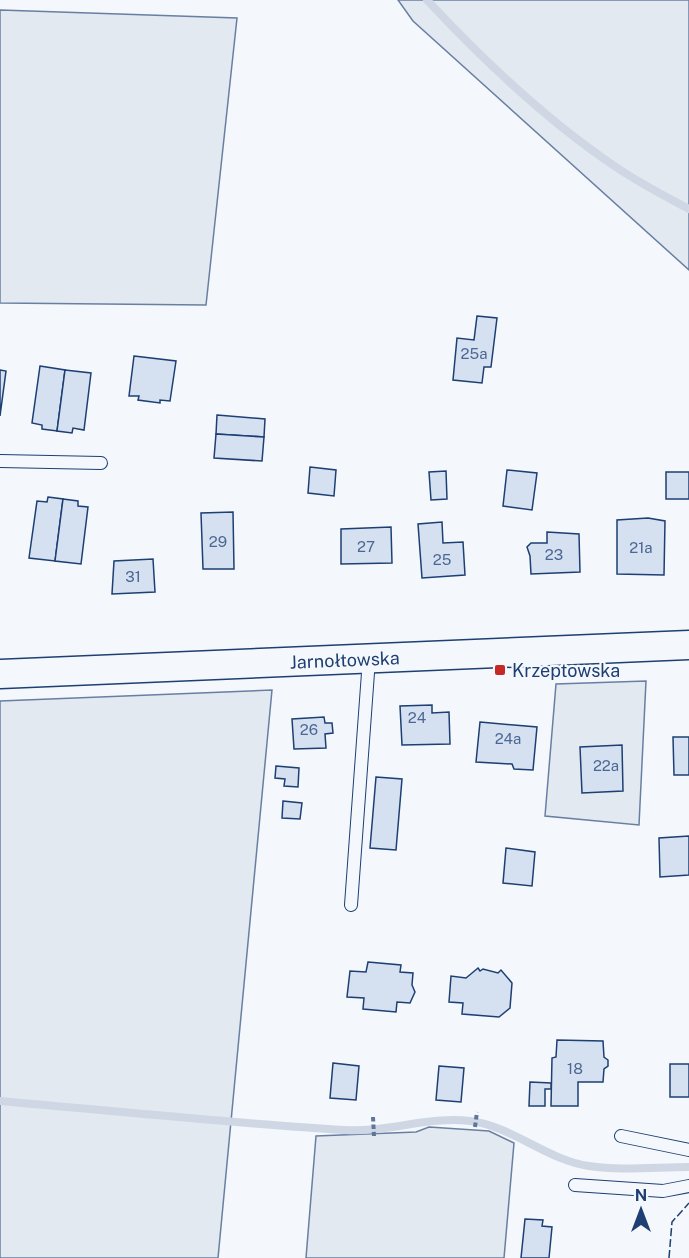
<svg xmlns="http://www.w3.org/2000/svg" width="689" height="1258" font-family="'Public Sans',sans-serif">
<style>
.green{fill:#e3e9f0;stroke:#687fa3;stroke-width:1.5}
.lines{fill:none;stroke-linecap:round;stroke-linejoin:round}
.stream{stroke:#cfd7e4;stroke-width:8}
.building{fill:#d5e0f0;stroke:#1d3f73;stroke-width:1.5}
.service-casing{stroke:#1d3f73;stroke-width:14}
.tertiary-casing{stroke:#1d3f73;stroke-width:31}
.path{stroke:#5e769c;stroke-width:4;stroke-dasharray:4.5 3;stroke-linecap:butt}
.service{stroke:#f4f7fb;stroke-width:12}
.tertiary{stroke:#f4f7fb;stroke-width:28}
.fence{stroke:#1d3f73;stroke-width:1.5;stroke-dasharray:8 3;stroke-linecap:butt}
.poi-dot{fill:#c62828;stroke:#f4f7fb;stroke-width:2}
.labels{text-anchor:middle;dominant-baseline:central;stroke-width:4.5;stroke-linejoin:round;paint-order:stroke}
.number-label{font-size:15px;fill:#4b6792}
.street-label{font-size:18px;fill:#1d3f73;stroke:#f4f7fb}
.poi-label{font-size:18px;fill:#1d3f73;stroke:#f4f7fb;text-anchor:start}
</style>
<rect width="100%" height="100%" fill="#f4f7fb"/>
<!-- green -->
<g class="green">
<polygon points="398,0 689,0 689,270 413,21"/>
<polygon points="0,10 237,18 206,305 0,303"/>
<polygon points="646,681 639,825 545,816 556,684"/>
<polygon points="272,690 218,1258 0,1258 0,701"/>
<polygon points="429,1127 489,1131 514,1143 504,1258 306,1258 316,1136 416,1132"/>
</g>
<g class="lines">
<!-- stream -->
<g class="stream">
<path d="M427 0C483 60 545 119 613 165 637 182 663 195 689 209"/>
<path d="M0 1101C115 1111 229 1123 344 1130 386 1133 428 1116 470 1121 512 1126 547 1160 589 1166 621 1171 657 1167 689 1167"/>
</g>
</g>
<!-- building -->
<g class="building">
<polygon points="477,316 497,318 491,367 484,367 482,383 453,380 457,338 474,340"/>
<polygon points="134,356 176,361 170,401 160,400 160,403 138,400 139,396 129,396"/>
<polygon points="40,366 65,370 57,431 42,429 42,425 32,423"/>
<polygon points="0,370 6,371 0,416"/>
<polygon points="65,370 91,373 84,430 73,428 72,433 57,431"/>
<polygon points="217,415 265,419 264,437 216,434"/>
<polygon points="216,434 264,437 262,461 214,458"/>
<polygon points="310,467 336,470 334,496 308,493"/>
<polygon points="507,470 537,473 532,510 503,506"/>
<polygon points="446,471 447,499 431,500 429,472"/>
<rect x="666" y="472" width="23" height="27"/>
<polygon points="48,497 63,499 55,561 29,558 37,501 47,502"/>
<polygon points="63,499 78,501 78,506 88,507 81,564 55,561"/>
<polygon points="233,512 234,569 203,569 201,513"/>
<polygon points="648,518 665,521 664,575 617,574 617,520"/>
<polygon points="442,522 443,543 463,542 465,575 422,578 418,524"/>
<polygon points="391,527 392,563 341,564 341,529"/>
<polygon points="547,532 579,534 580,572 531,574 530,556 527,547 531,543 547,543"/>
<polygon points="153,559 155,592 112,594 114,561"/>
<polygon points="432,705 432,713 449,712 450,744 402,745 400,706"/>
<polygon points="324,717 325,723 332,723 333,733 325,734 326,748 294,749 292,719"/>
<polygon points="480,722 537,727 533,770 514,769 512,764 476,762"/>
<polygon points="673,737 689,737 689,775 674,775"/>
<polygon points="622,745 623,791 582,793 580,747"/>
<polygon points="276,766 299,768 298,787 284,786 285,779 275,778"/>
<polygon points="376,777 402,779 396,850 370,848"/>
<polygon points="283,801 302,803 300,819 282,818"/>
<polygon points="689,836 689,875 660,877 659,838"/>
<polygon points="506,848 535,852 532,886 503,883"/>
<polygon points="368,962 401,965 400,972 413,973 412,985 415,992 410,1003 397,1002 396,1012 363,1009 364,998 347,997 350,971 366,972"/>
<polygon points="478,968 480,971 483,969 498,973 501,970 512,983 510,1008 499,1017 462,1014 463,1003 449,1002 451,976 466,978"/>
<polygon points="557,1040 603,1041 604,1057 608,1060 608,1066 604,1069 603,1082 578,1082 578,1106 551,1106 552,1058 556,1057"/>
<polygon points="333,1063 359,1066 356,1100 330,1098"/>
<rect x="670" y="1064" width="19" height="33"/>
<polygon points="439,1066 464,1068 461,1102 436,1100"/>
<polygon points="530,1082 551,1083 551,1089 545,1089 545,1106 529,1106"/>
<polygon points="525,1219 543,1220 542,1226 552,1227 549,1258 521,1258"/>
</g>
<g class="lines">
<defs>
<g id="service">
<polyline points="0,461 101,463"/>
<polyline points="351,905 369,659"/>
<polyline points="621,1136 689,1150"/>
<polyline points="575,1185 663,1191 689,1186"/>
</g>
<g id="tertiary">
<path id="s1" d="M0 674 689 645"/>
</g>
</defs>
<!-- service casing -->
<use href="#service" class="service-casing"/>
<!-- tertiary casing -->
<use href="#tertiary" class="tertiary-casing"/>
<!-- path -->
<g class="path">
<polyline points="373,1117 374,1136"/>
<polyline points="475,1127 477,1112"/>
</g>
<!-- service -->
<use href="#service" class="service"/>
<!-- tertiary -->
<use href="#tertiary" class="tertiary"/>
<!-- fence -->
<polyline class="fence" points="669,1258 672,1222 689,1203"/>
</g>
<!-- markers -->
<rect class="poi-dot" x="494" y="664" width="12" height="12" rx="3"/>
<g class="labels">
<!-- number labels -->
<g class="number-label">
<text x="474" y="353">25a</text>
<text x="218" y="541">29</text>
<text x="366" y="546">27</text>
<text x="641" y="547">21a</text>
<text x="554" y="554">23</text>
<text x="442" y="559">25</text>
<text x="133" y="576">31</text>
<text x="417" y="717">24</text>
<text x="309" y="729">26</text>
<text x="508" y="738">24a</text>
<text x="606" y="765">22a</text>
<text x="575" y="1068">18</text>
</g>
<!-- street labels -->
<g class="street-label">
<text stroke="none"><textPath href="#s1" startOffset="345">Jarnołtowska</textPath></text>
</g>
<!-- poi labels -->
<g class="poi-label">
<text x="512" y="670">Krzeptowska</text>
</g>
</g>
<!-- north arrow -->
<g transform="translate(641 1210)" stroke="#f4f7fb" stroke-width="4.5" paint-order="stroke">
<path d="M0-4.5L10 22L0 15L-10 22Z" fill="#1d3f73"/>
<text y="-9" font-size="16" font-weight="bold" text-anchor="middle" fill="#1d3f73">N</text>
</g>
</svg>
